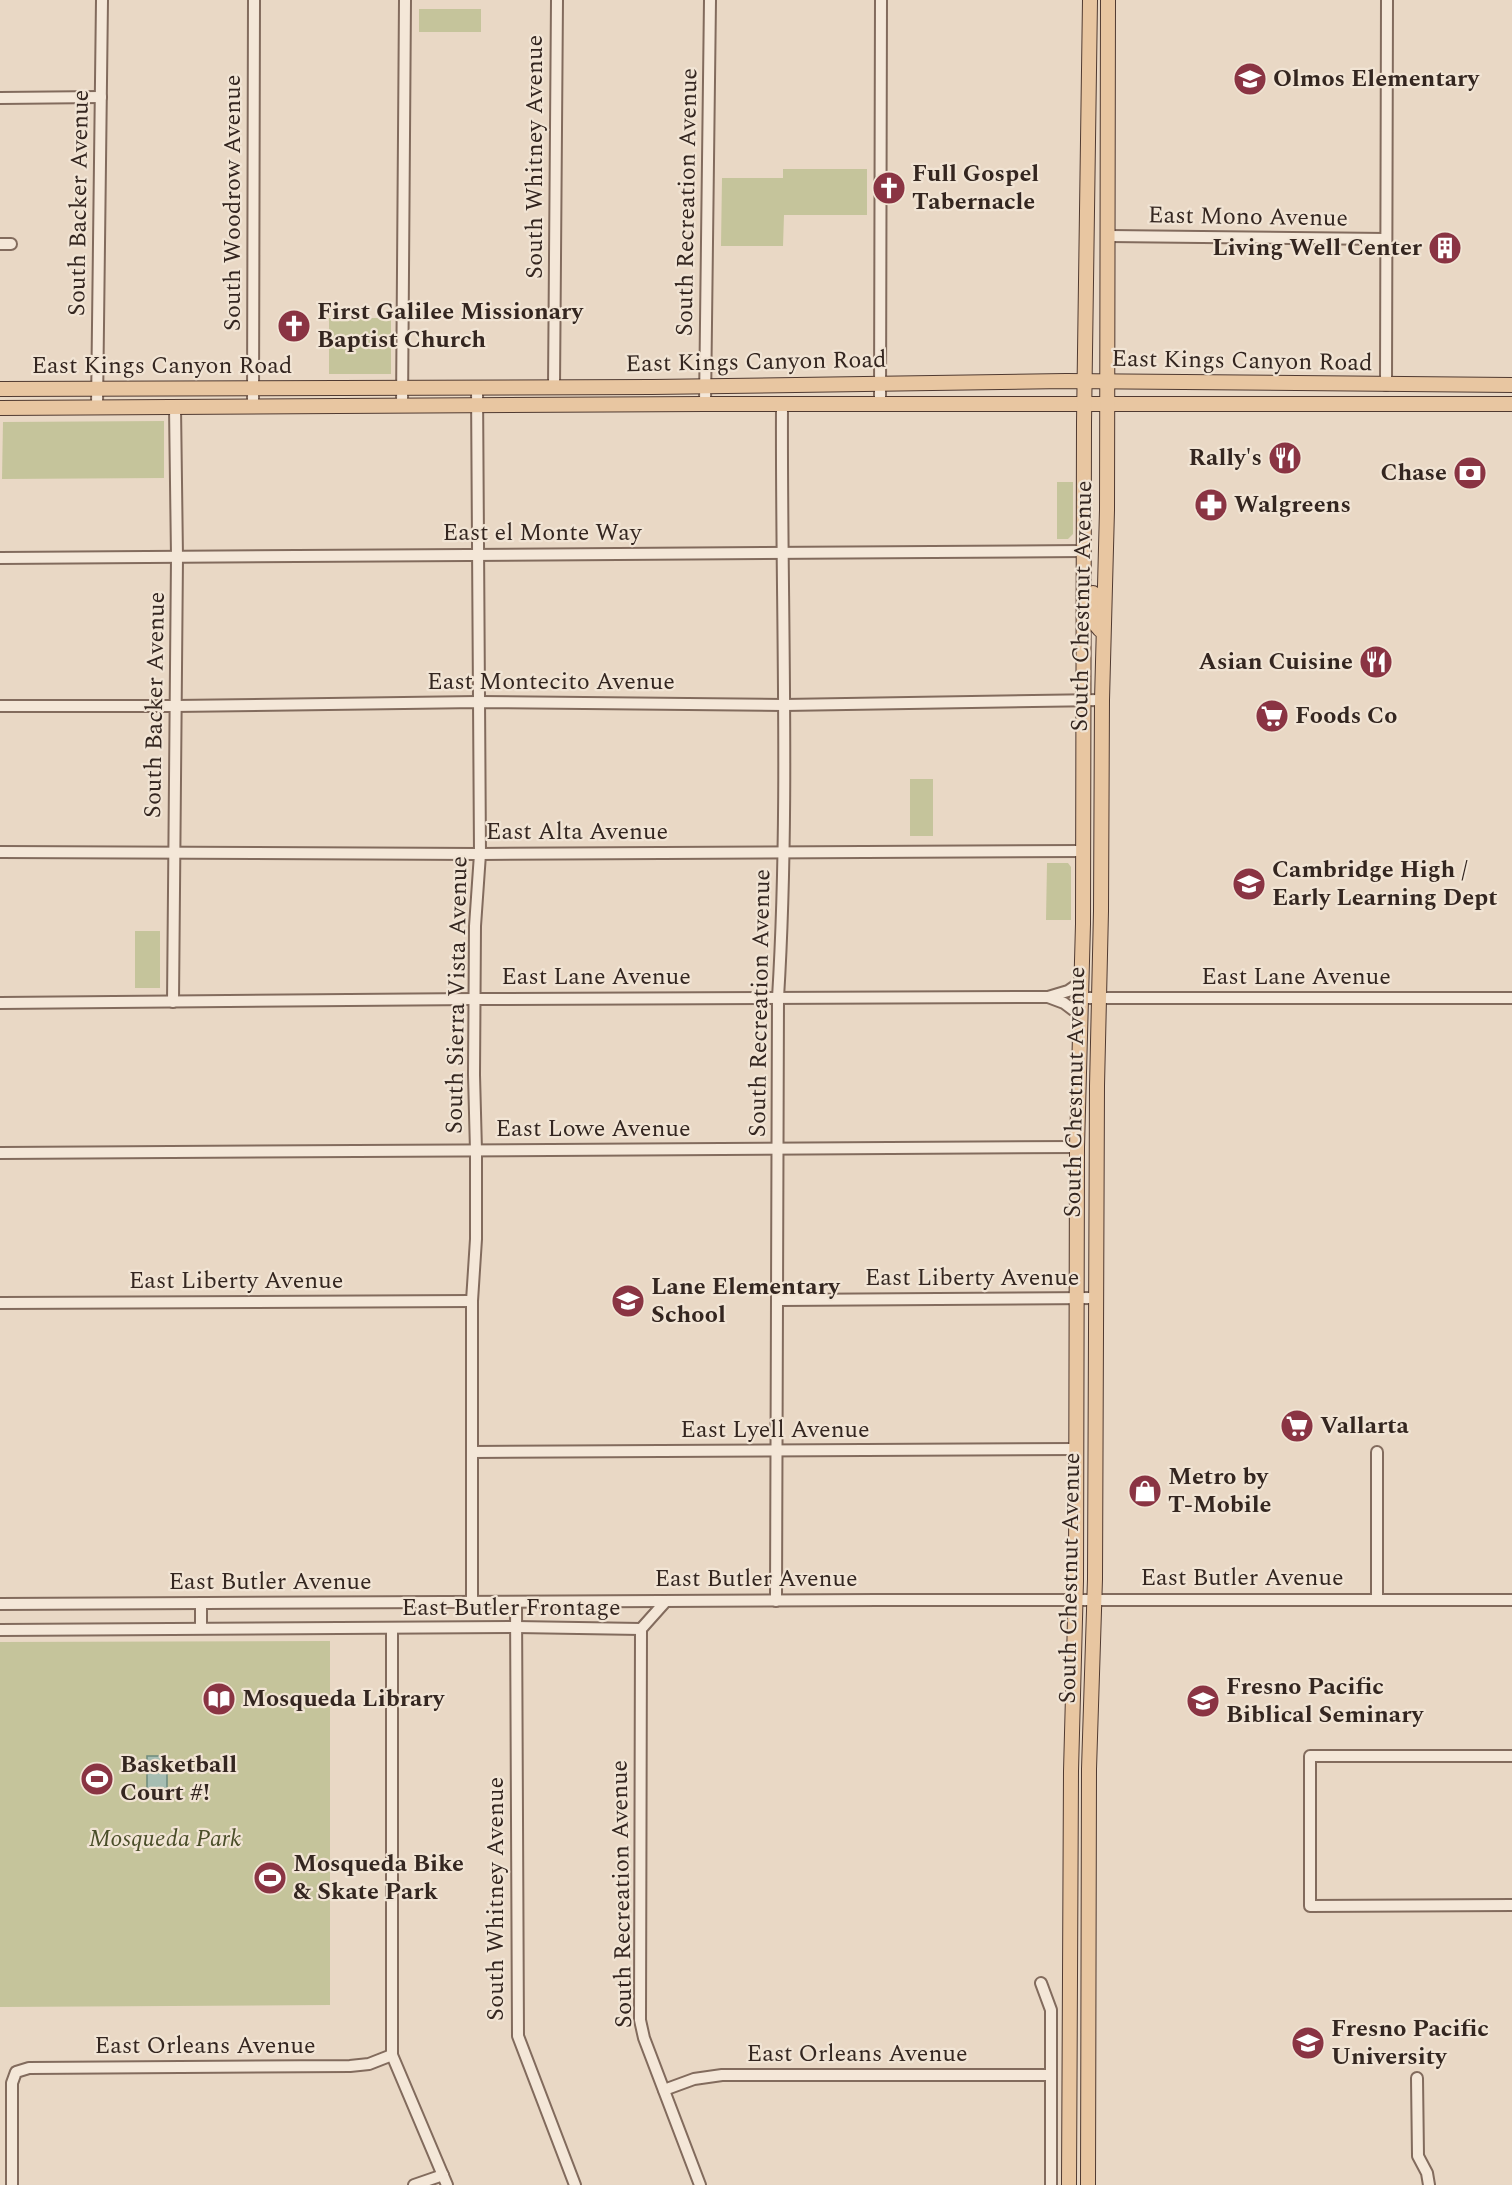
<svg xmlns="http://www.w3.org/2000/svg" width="1512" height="2185" font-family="Spectral,serif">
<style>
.green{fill:#c5c49b}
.water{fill:#a6bdb2;stroke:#6e8a7e;stroke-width:1.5}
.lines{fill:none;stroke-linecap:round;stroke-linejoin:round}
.minor-casing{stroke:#826b5d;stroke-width:14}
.major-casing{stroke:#503a31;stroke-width:16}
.minor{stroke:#f4e7d8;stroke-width:10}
.major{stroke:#e8c6a1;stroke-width:14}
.labels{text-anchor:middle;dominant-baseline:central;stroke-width:4.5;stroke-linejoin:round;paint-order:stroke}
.poi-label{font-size:24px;font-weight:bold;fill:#342620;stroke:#f1e4d4;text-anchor:start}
.street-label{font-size:24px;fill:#342620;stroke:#f1e4d4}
.park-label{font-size:24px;font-style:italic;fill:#4a4e29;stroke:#f1e4d4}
</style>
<rect width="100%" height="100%" fill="#e9d8c5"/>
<!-- green -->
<g class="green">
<rect x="419" y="9" width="62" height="23"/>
<polygon points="783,169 867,169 867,215 784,215 783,246 721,246 722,178 783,178"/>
<rect x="329" y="318" width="62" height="56"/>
<polygon points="164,421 164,478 2,479 3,422"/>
<polygon points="1057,482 1073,482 1073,534 1068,539 1057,539"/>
<rect x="910" y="779" width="23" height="57"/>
<polygon points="1047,863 1068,863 1071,867 1071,920 1046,920"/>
<rect x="135" y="931" width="25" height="57"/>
<polygon points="330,1641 330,2005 0,2007 0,1642"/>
</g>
<!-- water -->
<rect class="water" x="147" y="1756" width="20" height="34"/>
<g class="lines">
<defs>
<g id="minor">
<polyline points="0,98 101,97"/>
<polyline points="1109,236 1386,239"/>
<polyline points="0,244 11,244"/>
<polyline points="1386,385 1387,0"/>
<polyline points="554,387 557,0"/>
<polyline points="705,404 710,0"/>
<polyline points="880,404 881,0"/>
<polyline points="402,406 405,0"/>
<polyline points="97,407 102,0"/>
<polyline points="253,407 254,0"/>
<polyline points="0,558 1084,551"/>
<polyline points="0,706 175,706 478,702 784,705 1102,700"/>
<polyline points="0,852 480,854 1083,851"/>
<polyline points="1048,997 1064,1003 1080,1015"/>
<polyline points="1080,998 1512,998"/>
<polyline points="173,1002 177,557 175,407"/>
<polyline points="0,1003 475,999 1048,997 1068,991 1081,982"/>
<polyline points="0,1153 1077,1147"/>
<polyline points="778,1300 1095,1298"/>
<polyline points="0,1303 472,1301"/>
<polyline points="472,1452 1077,1449"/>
<polyline points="1377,1600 1377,1452"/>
<path d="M776 1601 778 998C790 801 781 602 782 405"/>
<polyline points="516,1602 518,2036 575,2185"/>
<polyline points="472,1603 472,1301 476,1239 476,1151 474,1075 475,926 480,854 477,387"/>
<polyline points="0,1604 878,1600 1512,1600"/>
<polyline points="201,1604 201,1628"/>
<polyline points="392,1628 392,2055 447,2185"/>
<polyline points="641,1629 640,2020 644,2038 700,2185"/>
<polyline points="641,1629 666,1601"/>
<polyline points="0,1630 516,1627 641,1629"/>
<polyline points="1512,1756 1310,1756 1310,1906 1512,1905"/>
<polyline points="1041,1983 1051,2010 1051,2185"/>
<polyline points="1417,2078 1418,2156 1427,2173 1429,2185"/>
<polyline points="664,2090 694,2079 722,2075 1051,2075"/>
<polyline points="12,2185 12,2083 16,2072 29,2068 350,2066 369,2064 392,2055"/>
<polyline points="414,2185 443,2175"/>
</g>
<g id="major">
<polyline points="0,389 652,387 1066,381 1512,385"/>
<polyline points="0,408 705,404 1512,404"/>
<path d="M1093 593C1093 607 1090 624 1103 632"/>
<polyline points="1069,2185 1071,1771 1076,1581 1077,1147 1083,924 1084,423 1090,0"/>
<polyline points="1088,2185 1089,1769 1095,1579 1097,1086 1101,911 1102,700 1107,510 1108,0"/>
</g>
</defs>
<!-- minor casing -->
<use href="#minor" class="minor-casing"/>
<!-- major casing -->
<use href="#major" class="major-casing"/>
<!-- minor -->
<use href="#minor" class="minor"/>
<!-- major -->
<use href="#major" class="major"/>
</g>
<!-- icons -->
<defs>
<symbol id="school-disc" viewBox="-11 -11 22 22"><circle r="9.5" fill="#8a3443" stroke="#f1e4d4"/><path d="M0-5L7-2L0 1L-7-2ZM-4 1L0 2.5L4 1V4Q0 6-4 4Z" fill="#fff"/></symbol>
<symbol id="church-disc" viewBox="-11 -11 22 22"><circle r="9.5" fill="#8a3443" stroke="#f1e4d4"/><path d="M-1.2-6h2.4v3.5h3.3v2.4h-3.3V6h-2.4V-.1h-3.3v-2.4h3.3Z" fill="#fff"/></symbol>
<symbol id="building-disc" viewBox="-11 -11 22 22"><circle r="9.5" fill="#8a3443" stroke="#f1e4d4"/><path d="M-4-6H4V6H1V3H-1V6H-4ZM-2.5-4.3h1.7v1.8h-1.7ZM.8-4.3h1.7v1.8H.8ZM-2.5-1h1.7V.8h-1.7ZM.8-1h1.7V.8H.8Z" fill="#fff"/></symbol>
<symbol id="restaurant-disc" viewBox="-11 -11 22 22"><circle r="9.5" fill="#8a3443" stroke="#f1e4d4"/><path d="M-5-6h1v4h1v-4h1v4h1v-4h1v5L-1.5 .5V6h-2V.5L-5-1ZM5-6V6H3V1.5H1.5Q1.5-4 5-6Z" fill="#fff"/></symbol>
<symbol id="bank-disc" viewBox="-11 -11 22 22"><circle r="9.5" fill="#8a3443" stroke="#f1e4d4"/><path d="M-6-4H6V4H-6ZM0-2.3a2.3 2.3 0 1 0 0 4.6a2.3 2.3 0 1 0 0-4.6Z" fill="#fff"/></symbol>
<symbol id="pharmacy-disc" viewBox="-11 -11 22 22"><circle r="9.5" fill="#8a3443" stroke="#f1e4d4"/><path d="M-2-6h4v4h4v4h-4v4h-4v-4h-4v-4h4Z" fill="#fff"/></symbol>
<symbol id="supermarket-disc" viewBox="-11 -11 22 22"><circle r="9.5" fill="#8a3443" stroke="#f1e4d4"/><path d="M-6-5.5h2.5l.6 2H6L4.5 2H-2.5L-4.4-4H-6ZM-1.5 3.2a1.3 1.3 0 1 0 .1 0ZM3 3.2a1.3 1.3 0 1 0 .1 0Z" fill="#fff"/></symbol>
<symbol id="shop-disc" viewBox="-11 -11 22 22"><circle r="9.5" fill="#8a3443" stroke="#f1e4d4"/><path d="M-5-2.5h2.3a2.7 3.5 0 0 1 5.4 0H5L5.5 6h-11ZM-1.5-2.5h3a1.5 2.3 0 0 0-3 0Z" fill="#fff"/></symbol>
<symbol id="library-disc" viewBox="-11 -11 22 22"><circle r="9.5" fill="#8a3443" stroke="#f1e4d4"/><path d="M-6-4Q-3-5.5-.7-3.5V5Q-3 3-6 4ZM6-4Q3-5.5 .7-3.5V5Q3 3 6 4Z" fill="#fff"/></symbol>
<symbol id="university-disc" viewBox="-11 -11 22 22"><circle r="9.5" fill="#8a3443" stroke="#f1e4d4"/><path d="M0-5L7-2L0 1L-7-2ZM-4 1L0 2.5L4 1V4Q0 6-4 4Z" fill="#fff"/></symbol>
<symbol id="stadium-disc" viewBox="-11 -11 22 22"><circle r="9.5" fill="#8a3443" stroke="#f1e4d4"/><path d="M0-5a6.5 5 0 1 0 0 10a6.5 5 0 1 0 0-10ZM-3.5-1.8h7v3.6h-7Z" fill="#fff"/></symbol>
</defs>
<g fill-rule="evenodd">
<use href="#school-disc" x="1231" y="60" width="38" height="38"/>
<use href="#church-disc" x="870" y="169" width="38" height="38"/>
<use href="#building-disc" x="1426" y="229" width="38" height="38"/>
<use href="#church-disc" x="275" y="307" width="38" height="38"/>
<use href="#restaurant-disc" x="1266" y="439" width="38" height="38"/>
<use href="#bank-disc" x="1451" y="454" width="38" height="38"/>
<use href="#pharmacy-disc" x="1192" y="486" width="38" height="38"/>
<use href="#restaurant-disc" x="1357" y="643" width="38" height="38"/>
<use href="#supermarket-disc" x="1253" y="697" width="38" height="38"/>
<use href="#school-disc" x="1230" y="865" width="38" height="38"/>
<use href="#school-disc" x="609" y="1282" width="38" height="38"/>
<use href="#supermarket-disc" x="1278" y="1407" width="38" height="38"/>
<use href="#shop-disc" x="1126" y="1472" width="38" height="38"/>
<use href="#library-disc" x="200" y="1680" width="38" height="38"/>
<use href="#university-disc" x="1184" y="1682" width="38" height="38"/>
<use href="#stadium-disc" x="78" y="1760" width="38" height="38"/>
<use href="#stadium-disc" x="251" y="1859" width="38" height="38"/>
<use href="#university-disc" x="1289" y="2024" width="38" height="38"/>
</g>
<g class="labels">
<!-- poi labels -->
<g class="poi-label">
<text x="1273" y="79">Olmos Elementary</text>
<text x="912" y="174">Full Gospel<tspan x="912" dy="28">Tabernacle</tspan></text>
<text x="1422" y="248" text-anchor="end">Living Well Center</text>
<text x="317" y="312">First Galilee Missionary<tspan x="317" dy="28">Baptist Church</tspan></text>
<text x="1262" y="458" text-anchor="end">Rally's</text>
<text x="1447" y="473" text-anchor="end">Chase</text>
<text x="1234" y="505">Walgreens</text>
<text x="1353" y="662" text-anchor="end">Asian Cuisine</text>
<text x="1295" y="716">Foods Co</text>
<text x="1272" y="870">Cambridge High /<tspan x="1272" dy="28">Early Learning Dept</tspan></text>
<text x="651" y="1287">Lane Elementary<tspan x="651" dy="28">School</tspan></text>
<text x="1320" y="1426">Vallarta</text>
<text x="1168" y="1477">Metro by<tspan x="1168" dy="28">T-Mobile</tspan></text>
<text x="1226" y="1687">Fresno Pacific<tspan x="1226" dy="28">Biblical Seminary</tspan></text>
<text x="242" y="1699">Mosqueda Library</text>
<text x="120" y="1765">Basketball<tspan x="120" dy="28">Court #!</tspan></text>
<text x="293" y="1864">Mosqueda Bike<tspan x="293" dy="28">&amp; Skate Park</tspan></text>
<text x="1331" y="2029">Fresno Pacific<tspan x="1331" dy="28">University</tspan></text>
</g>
<!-- street labels -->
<g class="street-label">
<text transform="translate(535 157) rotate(-90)">South Whitney Avenue</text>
<text transform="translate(687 202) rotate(-89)">South Recreation Avenue</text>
<text transform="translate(79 203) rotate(-89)">South Backer Avenue</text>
<text transform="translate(233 203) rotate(-90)">South Woodrow Avenue</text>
<text transform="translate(1248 217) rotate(1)">East Mono Avenue</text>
<text transform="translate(1242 361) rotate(1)">East Kings Canyon Road</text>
<text transform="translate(756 362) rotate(-1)">East Kings Canyon Road</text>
<text x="162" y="366">East Kings Canyon Road</text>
<text x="542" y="533">East el Monte Way</text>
<text transform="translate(1082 606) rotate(-89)">South Chestnut Avenue</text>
<text x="551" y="682">East Montecito Avenue</text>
<text transform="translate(155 705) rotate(-89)">South Backer Avenue</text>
<text x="577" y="832">East Alta Avenue</text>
<text x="596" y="977">East Lane Avenue</text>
<text x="1296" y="977">East Lane Avenue</text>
<text transform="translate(457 995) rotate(-89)">South Sierra Vista Avenue</text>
<text transform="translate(760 1003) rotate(-89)">South Recreation Avenue</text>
<text transform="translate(1075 1092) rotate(-89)">South Chestnut Avenue</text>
<text x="593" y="1129">East Lowe Avenue</text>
<text x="972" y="1278">East Liberty Avenue</text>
<text x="236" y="1281">East Liberty Avenue</text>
<text x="775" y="1430">East Lyell Avenue</text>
<text transform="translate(1070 1578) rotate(-89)">South Chestnut Avenue</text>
<text x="1242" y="1578">East Butler Avenue</text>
<text x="756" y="1579">East Butler Avenue</text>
<text x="270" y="1582">East Butler Avenue</text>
<text x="511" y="1608">East Butler Frontage</text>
<text transform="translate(622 1894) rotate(-91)">South Recreation Avenue</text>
<text transform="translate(496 1899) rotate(-90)">South Whitney Avenue</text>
<text x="205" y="2046">East Orleans Avenue</text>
<text x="857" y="2054">East Orleans Avenue</text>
</g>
<!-- park labels -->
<g class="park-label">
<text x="165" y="1839">Mosqueda Park</text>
</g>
</g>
</svg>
